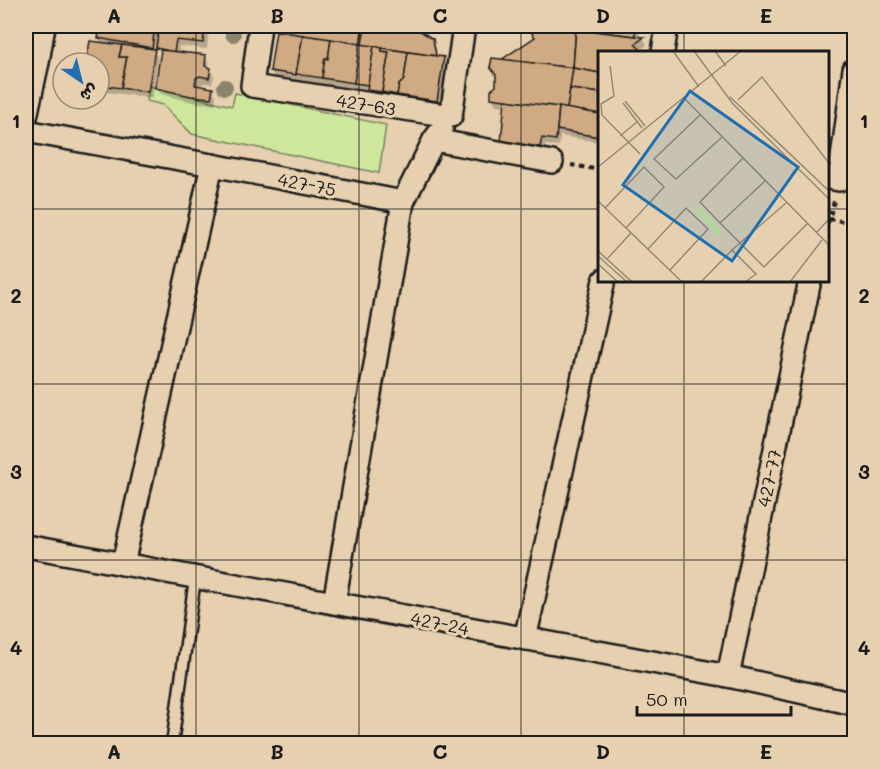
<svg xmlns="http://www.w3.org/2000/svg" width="880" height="769" font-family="Mali,'Playpen Sans Arabic',sans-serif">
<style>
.green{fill:#cee79d;stroke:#75825c;stroke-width:1.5}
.shadow{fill:#0003}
.building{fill:#d0aa82;stroke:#1c1c1c;stroke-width:1.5}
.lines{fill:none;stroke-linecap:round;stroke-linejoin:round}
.lane-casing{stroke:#1c1c1c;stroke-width:15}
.street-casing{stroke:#1c1c1c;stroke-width:26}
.path{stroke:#1c1c1c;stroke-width:4;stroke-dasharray:4.5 4.5;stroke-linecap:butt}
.lane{stroke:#e6d0af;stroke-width:10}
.street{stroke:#e6d0af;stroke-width:21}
.tree{fill:#8b846c}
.grid{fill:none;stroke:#1c1c1c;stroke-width:1.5;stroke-opacity:0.55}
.labels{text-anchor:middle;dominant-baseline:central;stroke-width:6;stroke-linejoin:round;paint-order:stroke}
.street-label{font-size:18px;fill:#1c1c1c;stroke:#e6d0af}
.inset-road{fill:none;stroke:#958874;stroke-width:1.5}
.view{fill:#1f6fb2;fill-opacity:0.15;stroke:#1f6fb2;stroke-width:3}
.inset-edge{fill:none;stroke:#1c1c1c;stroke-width:3}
.neatline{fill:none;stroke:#1c1c1c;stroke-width:2}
.grid-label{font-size:20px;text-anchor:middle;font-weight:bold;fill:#1c1c1c}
</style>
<rect width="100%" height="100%" fill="#e6d0af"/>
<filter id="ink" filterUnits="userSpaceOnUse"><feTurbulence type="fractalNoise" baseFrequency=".0167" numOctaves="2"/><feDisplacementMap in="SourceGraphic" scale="12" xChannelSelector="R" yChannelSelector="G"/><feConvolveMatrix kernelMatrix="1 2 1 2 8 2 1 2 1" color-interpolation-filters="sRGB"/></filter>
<g filter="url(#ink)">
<!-- green -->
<polygon class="green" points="149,86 232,106 235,93 386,125 379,173 192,134 163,105 147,101"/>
<!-- shadow -->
<g class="shadow">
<polygon points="103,26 209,26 207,49 179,46 178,54 205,57 209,64 209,69 214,76 212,84 204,83 198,87 212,89 216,96 215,104 196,103 161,94 157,87 162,55 157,45 155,53 158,58 152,98 99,91 99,63 88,63 103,44 99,38"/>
<polygon points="287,26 453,26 452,36 422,32 422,34 432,41 436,48 438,57 443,58 447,65 440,107 373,97 369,91 275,78 271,71 285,34"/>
<polygon points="527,26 640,26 639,38 643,38 647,45 639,51 640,52 600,52 600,142 560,136 559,146 545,145 544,153 507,148 503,141 506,106 496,105 492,98 497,87 502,61 536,38"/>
</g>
<!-- building -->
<g class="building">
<polygon points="101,26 155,26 152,48 98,38"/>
<polygon points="159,26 205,26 203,43 176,40 174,52 156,48"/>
<polygon points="285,26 363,26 360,44 284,33"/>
<polygon points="365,26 449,26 448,30 419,26 419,30 433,39 436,56 362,45"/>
<polygon points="526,26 576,26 573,68 501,60 535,37"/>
<polygon points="576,26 636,26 635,36 576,29"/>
<polygon points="576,29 635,36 644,37 635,44 640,49 639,52 600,52 600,73 573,68"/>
<polygon points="276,31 303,35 296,75 270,71"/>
<polygon points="303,35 331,39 328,59 325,58 322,78 296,74"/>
<polygon points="331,39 360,44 354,83 322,78 325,58 328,59"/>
<polygon points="90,41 122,45 119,57 127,57 121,88 99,85 99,63 86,63"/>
<polygon points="360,44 374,46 368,85 354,83"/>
<polygon points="122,45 155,49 148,92 121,88 127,57 119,57"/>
<polygon points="374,46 382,48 382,51 389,52 382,92 367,90"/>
<polygon points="382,48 408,52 404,80 399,85 397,95 382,92 389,52 382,51"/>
<polygon points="161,50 206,55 205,66 211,68 209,78 200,76 196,78 195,85 213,88 211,98 191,96 155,88"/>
<polygon points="408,52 444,57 437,101 397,95 399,85 404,80"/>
<polygon points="492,58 573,68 567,109 491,98 491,90 496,86 496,75 490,67"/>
<polygon points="573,68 600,73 600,93 570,89"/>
<polygon points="570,89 600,93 600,114 567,109"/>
<polygon points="505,100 559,107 556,140 542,138 540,147 501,142"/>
<polygon points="559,107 600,114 600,137 557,130"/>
</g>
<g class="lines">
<defs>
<polyline id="lane" points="172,744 195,579"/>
<g id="street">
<polyline points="260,26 252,86 451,116 464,26"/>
<polyline points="663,52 667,26"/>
<polyline points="26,60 38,62 44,26"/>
<polyline points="26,117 38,62"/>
<polyline points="26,131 212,165"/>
<polyline points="434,140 552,162"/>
<polyline points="828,178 839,180 854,69"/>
<polyline points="403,202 434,140 442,129"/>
<polyline points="26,546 728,676 854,704"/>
<polyline points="123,564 212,165 403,202 334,603"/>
<polyline points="525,639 604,280"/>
<polyline points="728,676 810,280"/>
</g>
</defs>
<!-- lane casing -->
<use href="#lane" class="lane-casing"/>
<!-- street casing -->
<use href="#street" class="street-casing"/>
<!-- path -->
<g class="path">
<polyline points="571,165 600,170"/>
<polyline points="829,219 854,223"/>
<polyline points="828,223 835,198"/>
</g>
<!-- lane -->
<use href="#lane" class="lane"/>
<!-- street -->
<use href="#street" class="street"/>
</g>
<!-- trees -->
<g class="tree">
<circle cx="233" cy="34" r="8"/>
<circle cx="225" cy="87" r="8"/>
</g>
</g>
<!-- grid -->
<path class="grid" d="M196 26V744M359 26V744M521 26V744M684 26V52M26 209H600M828 209H854M684 280V744M26 384H854M26 560H854"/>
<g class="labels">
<!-- street labels -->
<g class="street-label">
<text transform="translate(366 104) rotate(9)">427-63</text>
<text transform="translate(307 184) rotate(11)">427-75</text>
<text transform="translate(769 478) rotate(-78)">427-77</text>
<text transform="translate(440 623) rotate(11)">427-24</text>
</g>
</g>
<!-- overview -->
<g transform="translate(598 51)">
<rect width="231" height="231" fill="#e6d0af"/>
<path d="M102 156 122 177 123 187 97 161Z" fill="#cee79d"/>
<path class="inset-road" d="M75 0 101 36M96 0 135 53 231 148M117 0 128 15M12 15 16 45 3 53 4 64 42 103M132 46 231 140M86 47 231 194M140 49 164 26 231 112M27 50 47 75M25 52 44 77M102 64 56 108 78 128 124 86M22 85 39 71M145 107 102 151 122 172 167 130M0 116 143 0M0 150 84 231M188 152 142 192 166 216 209 173M7 157 46 116 66 136 28 177M122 172 142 192 134 199M218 182 231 168M50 198 88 157 110 178 72 219M0 200 34 231M0 205 29 231M9 208 33 182M0 213 20 231M103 231 134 199 158 223 147 231M192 231 224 189"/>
<path class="view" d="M92 40 200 116 134 210 25 134Z"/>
<rect width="231" height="231" class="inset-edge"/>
</g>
<!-- margin -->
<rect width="880" height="769" fill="none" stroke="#e6d0af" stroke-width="66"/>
<!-- north arrow -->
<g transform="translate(81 81) rotate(145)"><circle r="28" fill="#e6d0af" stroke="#958874" stroke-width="1.5"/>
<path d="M0-4.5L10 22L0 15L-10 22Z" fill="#1f6fb2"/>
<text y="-9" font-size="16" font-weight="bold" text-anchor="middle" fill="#1c1c1c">ش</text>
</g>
<!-- scale -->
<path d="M637 706v9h154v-9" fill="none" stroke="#1c1c1c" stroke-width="3"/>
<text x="646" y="706" font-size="18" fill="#1c1c1c" stroke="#e6d0af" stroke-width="4.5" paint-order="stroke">50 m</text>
<rect x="33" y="33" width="814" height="703" class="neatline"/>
<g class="grid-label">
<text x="114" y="23">A</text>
<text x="277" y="23">B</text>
<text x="440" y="23">C</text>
<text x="603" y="23">D</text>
<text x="766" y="23">E</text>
<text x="16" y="128">1</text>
<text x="864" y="128">1</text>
<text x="16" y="303">2</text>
<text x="864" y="303">2</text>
<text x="16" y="479">3</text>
<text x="864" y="479">3</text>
<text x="16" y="655">4</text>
<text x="864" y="655">4</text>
<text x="114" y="759">A</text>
<text x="277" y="759">B</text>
<text x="440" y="759">C</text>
<text x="603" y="759">D</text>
<text x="766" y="759">E</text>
</g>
</svg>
